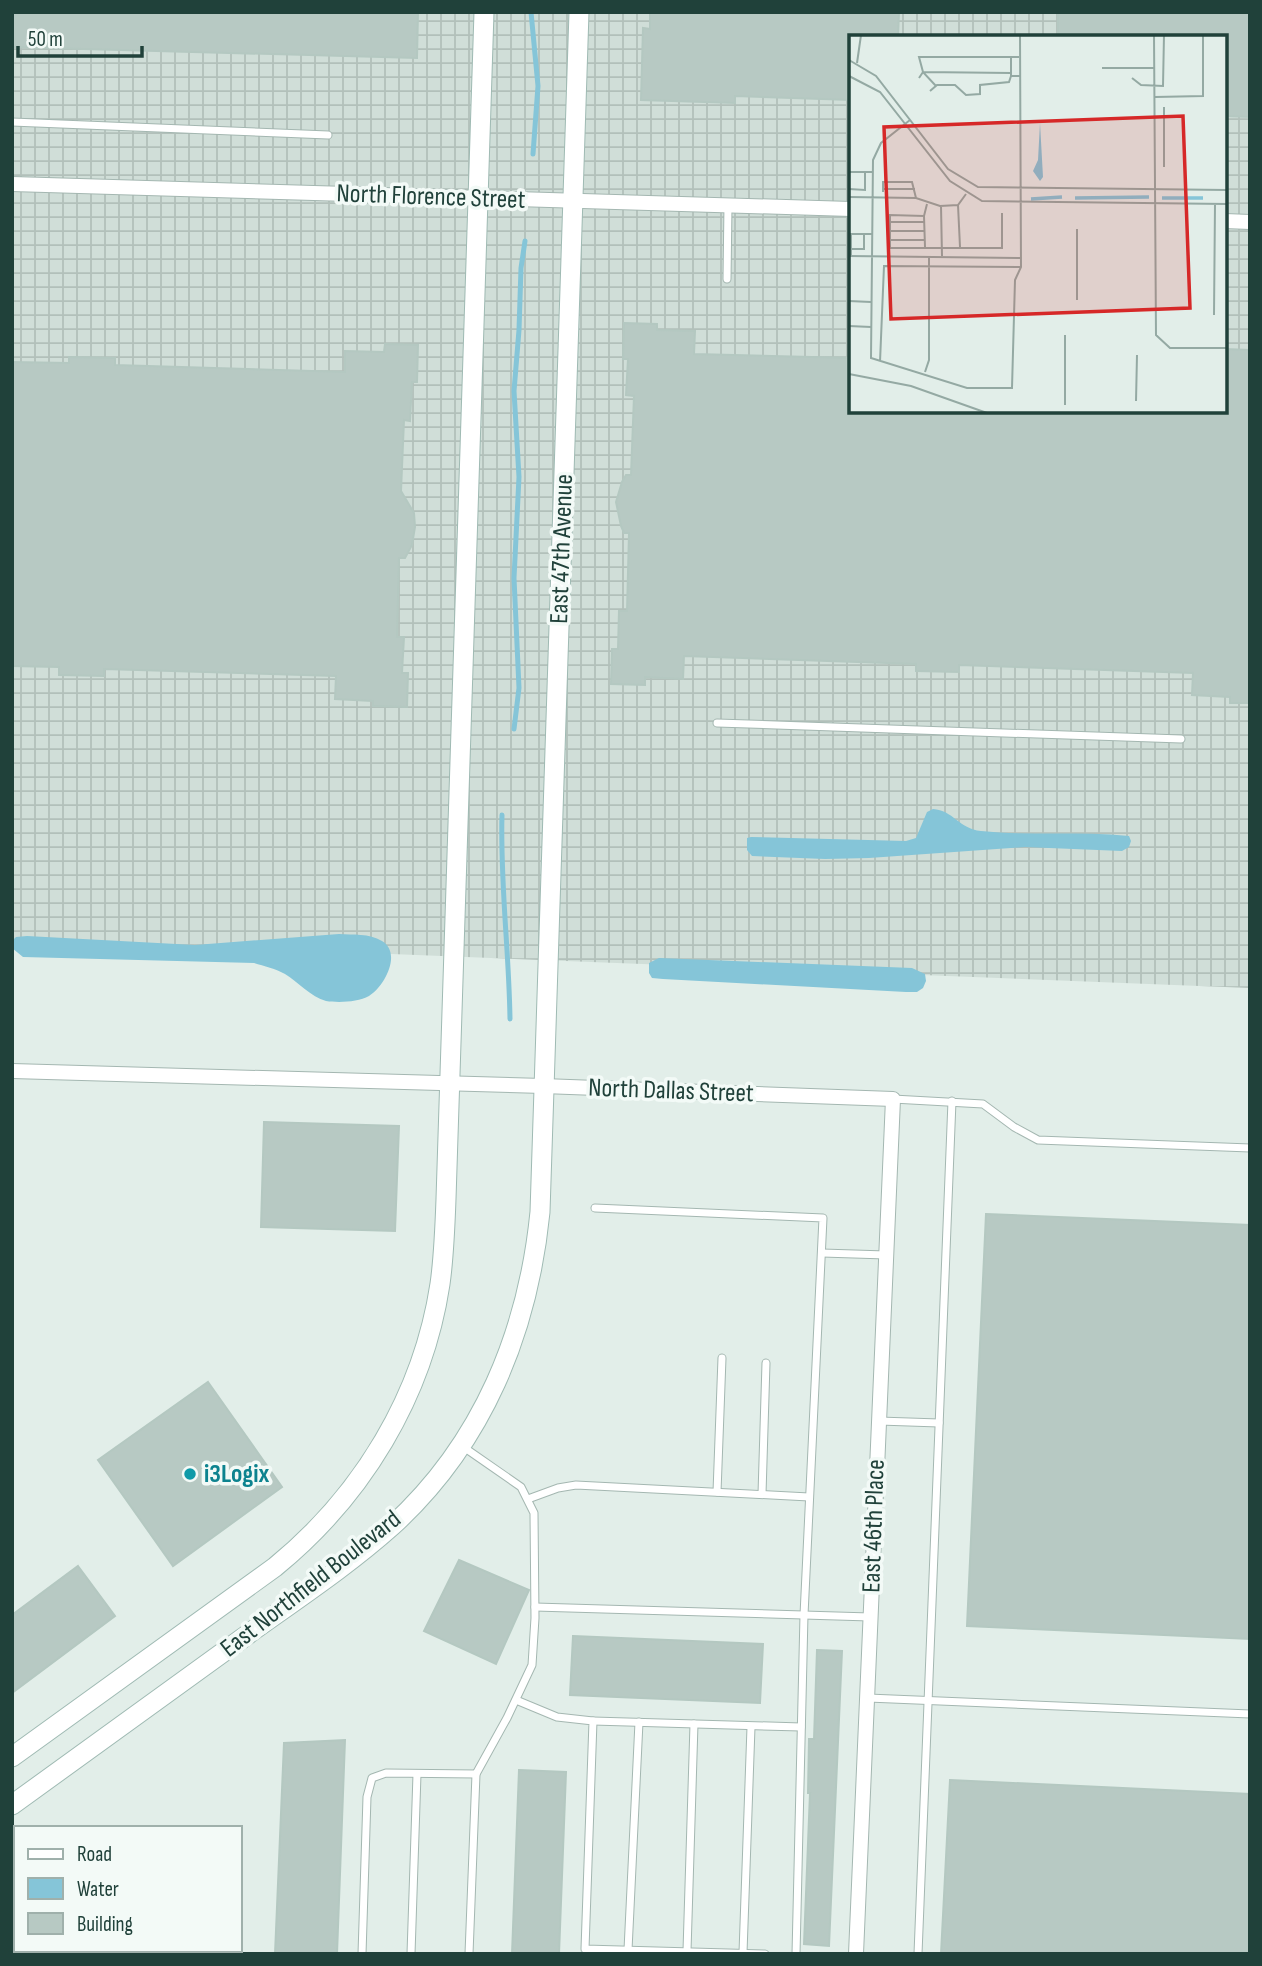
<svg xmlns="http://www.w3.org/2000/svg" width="1262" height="1966" font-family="'Sofia Sans Condensed',sans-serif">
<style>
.industrial{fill:url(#industrial-grid);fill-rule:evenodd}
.water{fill:#85c5d8}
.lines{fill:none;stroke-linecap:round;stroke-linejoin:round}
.stream{stroke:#85c5d8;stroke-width:5}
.building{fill:#b7c9c3;stroke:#b4c8c1;stroke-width:2}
.lane-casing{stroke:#a4b7b1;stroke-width:9}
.street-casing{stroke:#a4b7b1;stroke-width:16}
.secondary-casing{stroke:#9fbab3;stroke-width:21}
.lane{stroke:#fff;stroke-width:7}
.street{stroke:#fff;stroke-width:14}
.secondary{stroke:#fff;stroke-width:19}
.culture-dot{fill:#0f9aa8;stroke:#f3faf7;stroke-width:2.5}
.labels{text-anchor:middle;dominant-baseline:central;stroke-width:7;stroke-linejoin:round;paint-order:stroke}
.street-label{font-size:26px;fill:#20413a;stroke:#f3faf7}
.culture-label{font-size:26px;font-weight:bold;fill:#0d838f;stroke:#f3faf7;text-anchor:start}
.inset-river{fill:none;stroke:#85c5d8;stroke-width:3.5}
.inset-road{fill:none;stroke:#94a9a3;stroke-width:2}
.view{fill:#d62828;fill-opacity:0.15;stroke:#d62828;stroke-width:3.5}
.inset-edge{fill:none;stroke:#20413a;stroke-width:3.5}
</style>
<defs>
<pattern id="industrial-grid" width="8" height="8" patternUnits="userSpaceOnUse" patternTransform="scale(1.75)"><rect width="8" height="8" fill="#d0ded8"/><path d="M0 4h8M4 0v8" fill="none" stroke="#b2c0ba"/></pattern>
</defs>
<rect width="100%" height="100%" fill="#e2eee9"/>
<!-- industrial -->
<path class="industrial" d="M12 12H1250V988L12 939ZM851 37H1225V411H851Z"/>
<!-- water -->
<g class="water">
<path d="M933 809C953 810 959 829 981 831 1030 836 1080 831 1129 836L1131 841 1129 847 1122 851 1025 847 869 858 825 859 752 856 747 850V838L751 837 906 841 916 838 927 812Z"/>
<path d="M339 934C353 935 369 933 382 941 402 953 385 986 369 996 358 1002 339 1003 326 1001 311 997 298 982 285 974 276 969 264 966 254 963L23 957 12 948V941L16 937 27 936 195 945Z"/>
<polygon points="659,958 912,968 925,974 926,981 923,988 917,992 906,992 663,979 652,978 649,973 649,963"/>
</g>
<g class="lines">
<!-- stream -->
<g class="stream">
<polyline points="531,12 538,86 533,154"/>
<polyline points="514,729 519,688 514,578 519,477 514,391 519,330 521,268 525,241"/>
<path d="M502 815C500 883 509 950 510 1019"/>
</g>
</g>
<!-- building -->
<g class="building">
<polygon points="12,12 418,12 417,58 12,47"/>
<polygon points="650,12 899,12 898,37 851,37 851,100 735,96 735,103 641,100 643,28 650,29"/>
<polygon points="1058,12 1250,12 1250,117 1225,116 1225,37 1058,37"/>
<polygon points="624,323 657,324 657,330 695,331 694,354 851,358 851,411 1225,411 1225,349 1250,350 1250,703 1230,703 1230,697 1192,695 1193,673 959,665 959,672 916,671 916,664 684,656 683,679 645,677 645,685 611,684 612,649 618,649 619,611 627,611 629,533 624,533 621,526 616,502 622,482 626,475 631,475 634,396 626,395 628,359 623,359"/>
<polygon points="385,344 418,345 417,382 412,382 410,421 404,420 401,491 414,513 415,527 412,545 405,558 399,558 397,637 404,637 402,673 408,673 407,707 373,706 373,701 335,699 336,676 104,669 104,676 59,675 59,667 12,666 12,362 69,363 69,357 115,358 115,365 345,372 345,351 384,352"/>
<polygon points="264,1122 399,1126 395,1231 261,1227"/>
<polygon points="986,1214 1250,1225 1250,1639 967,1626"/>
<polygon points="208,1382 282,1487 173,1566 98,1460"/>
<polygon points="459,1560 529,1590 496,1664 424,1631"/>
<polygon points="78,1566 115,1616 12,1693 12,1615"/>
<polygon points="573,1636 763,1644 760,1703 570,1695"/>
<polygon points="817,1650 842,1651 829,1946 804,1944 810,1793 808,1793 809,1739 814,1739"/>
<polygon points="345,1740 337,1954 275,1954 284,1743"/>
<polygon points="519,1770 566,1772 559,1954 512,1954"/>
<polygon points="950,1780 1250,1794 1250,1954 941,1954"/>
</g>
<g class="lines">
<defs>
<g id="lane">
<polyline points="12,122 328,135"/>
<polyline points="727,279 728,205"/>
<polyline points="717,723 1181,739"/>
<polyline points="893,1099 983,1104 1014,1127 1038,1140 1250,1148"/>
<polyline points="595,1208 823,1218 804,1615 796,1954"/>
<polyline points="822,1253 886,1255"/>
<polyline points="879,1421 939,1423"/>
<polyline points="462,1446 521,1487 534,1513 535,1618 532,1665 507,1718 476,1774 469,1954"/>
<polyline points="717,1492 722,1358"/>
<polyline points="762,1494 766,1363"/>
<polyline points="528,1499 558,1488 576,1485 809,1497"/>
<polyline points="535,1607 870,1617"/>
<polyline points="868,1698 1250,1714"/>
<polyline points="516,1700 557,1717 593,1721 585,1949 765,1954"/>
<polyline points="593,1721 801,1727"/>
<polyline points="628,1950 639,1722"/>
<polyline points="687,1951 694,1724"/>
<polyline points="743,1953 751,1727"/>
<polyline points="362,1954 367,1797 372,1778 386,1773 476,1774"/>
<polyline points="411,1954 417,1774"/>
<polyline points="918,1954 952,1101"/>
</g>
<g id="street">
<polyline points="12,184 851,209"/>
<polyline points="1225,221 1250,222"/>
<polyline points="12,1071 543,1086 893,1099 856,1954"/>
<polyline points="12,1856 16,1861"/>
<polyline points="79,1950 82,1954"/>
</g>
<g id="secondary">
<path d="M12 1757 275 1567C362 1496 423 1396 440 1284 444 1256 445 1227 446 1199L484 12"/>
<path d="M12 1805C88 1750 164 1695 240 1640 291 1603 345 1568 392 1526 483 1443 528 1332 540 1212L579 12"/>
</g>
</defs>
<!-- lane casing -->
<use href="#lane" class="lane-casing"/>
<!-- street casing -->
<use href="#street" class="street-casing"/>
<!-- secondary casing -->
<use href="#secondary" class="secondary-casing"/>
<!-- lane -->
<use href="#lane" class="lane"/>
<!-- street -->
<use href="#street" class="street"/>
<!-- secondary -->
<use href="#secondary" class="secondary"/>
</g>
<!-- markers -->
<circle class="culture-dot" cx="190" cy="1474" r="7"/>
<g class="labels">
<!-- street labels -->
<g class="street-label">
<text transform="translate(431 197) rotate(2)">North Florence Street</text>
<text transform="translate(562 549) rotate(-88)">East 47th Avenue</text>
<text transform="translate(671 1091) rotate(2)">North Dallas Street</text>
<text transform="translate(874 1526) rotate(-88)">East 46th Place</text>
<text transform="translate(311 1584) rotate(-38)">East Northfield Boulevard</text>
</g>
<!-- culture labels -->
<g class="culture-label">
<text x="204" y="1474">i3Logix</text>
</g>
</g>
<!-- overview -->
<g transform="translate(849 35)">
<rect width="378" height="378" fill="#e2eee9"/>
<path d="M191 88 194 142 191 146 184 136 189 125Z" fill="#85c5d8"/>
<path class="inset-river" d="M226 163 300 162M313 163H354M182 164 213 162"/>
<path class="inset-road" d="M305 0 307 300 321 313H378M170 22H162V41H171M0 25 27 41 99 134 129 152 378 155M8 28 12 0M253 33H306M162 38 74 37 70 22H162M0 41 31 57 101 146 133 166 378 169M70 43 74 37 87 51M283 43 292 50 314 51 315 0M81 56 88 50H106L117 60 131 59V50L160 47 162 41M306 62 354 61V0M61 85 32 108 24 125 22 323 118 353H163L166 245 172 232 171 0M315 132V72M0 137H23M0 154 16 155V137M34 154H66M34 157V147H63L67 163M0 162 67 163 91 171 109 170 117 159M78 169 75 181 41 180V213H153V178M109 170 111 212M92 171 93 221M75 181 76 212M41 187H75M228 194V265M41 196H75M0 199H23M2 199V221M41 205H75M0 214H15V199M0 221 172 223M0 266 22 267M365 280 366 169M0 291 22 292M216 300V370M31 327 35 231 171 232M76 337 80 325V222M0 339 62 351 138 378M287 366 288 320"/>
<path class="view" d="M334 81 341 273 42 284 35 92Z"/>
<rect width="378" height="378" class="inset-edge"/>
</g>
<!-- border -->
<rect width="1262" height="1966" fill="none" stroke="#20413a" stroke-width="28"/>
<!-- legend -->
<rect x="14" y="1826" width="228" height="126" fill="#f3faf7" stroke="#9fb0ab" stroke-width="2"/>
<rect x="28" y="1849" width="35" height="10" fill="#ffffff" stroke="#9fb0ab" stroke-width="2"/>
<text x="77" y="1861" font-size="21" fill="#20413a">Road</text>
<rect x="28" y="1878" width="35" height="21" fill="#85c5d8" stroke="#9fb0ab" stroke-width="2"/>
<text x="77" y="1896" font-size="21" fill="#20413a">Water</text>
<rect x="28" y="1913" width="35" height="21" fill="#b7c9c3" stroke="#9fb0ab" stroke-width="2"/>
<text x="77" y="1931" font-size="21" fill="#20413a">Building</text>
<!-- scale -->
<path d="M18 46v10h124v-10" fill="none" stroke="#20413a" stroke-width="3.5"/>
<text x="28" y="46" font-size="21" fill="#20413a" stroke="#f3faf7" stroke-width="5" paint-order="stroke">50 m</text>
</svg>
